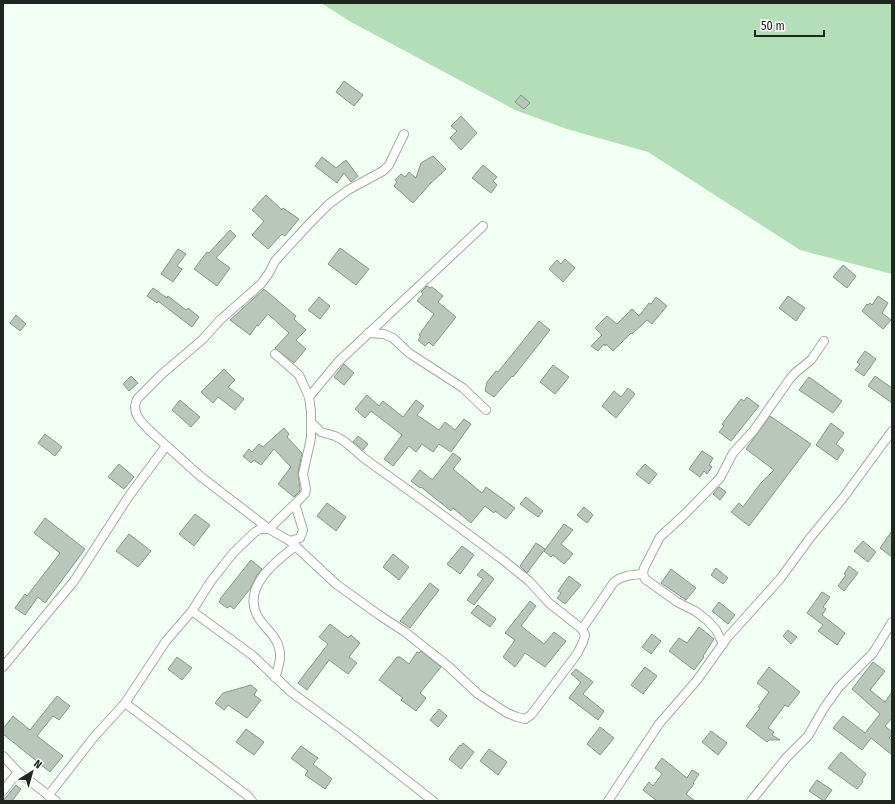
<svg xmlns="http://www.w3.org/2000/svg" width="895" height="804" font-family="'Fira Sans Condensed',sans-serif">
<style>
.green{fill:#b3deb7}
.building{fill:#b9c7ba;stroke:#879488}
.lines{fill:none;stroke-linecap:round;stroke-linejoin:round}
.minor-casing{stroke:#a0aea1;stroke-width:10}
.minor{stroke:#fff;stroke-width:8}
</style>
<rect width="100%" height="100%" fill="#f2fff3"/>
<!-- green -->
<polygon class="green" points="321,3 892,3 892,274 800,250 648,152 567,129 515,110 351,22"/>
<!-- building -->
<g class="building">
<polygon points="344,81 363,95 354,106 336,92"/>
<polygon points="521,95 530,103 524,109 515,102"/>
<polygon points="461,116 477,133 461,150 450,138 457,131 451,126"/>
<polygon points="433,156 446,169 430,184 413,203 394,186 397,182 395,180 401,174 405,177 409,172 416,178 421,163"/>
<polygon points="322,157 336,168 346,160 358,176 351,182 344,173 337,183 315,166"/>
<polygon points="483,165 497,177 493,181 497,185 491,193 472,178"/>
<polygon points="266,195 282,210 283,208 299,219 285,236 282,234 268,249 252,235 264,221 252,210"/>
<polygon points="230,230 236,236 216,258 230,268 217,286 194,269 207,252 209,253"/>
<polygon points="340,248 369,269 356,285 328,264"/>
<polygon points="178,249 186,254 177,266 182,269 173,282 161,274"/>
<polygon points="565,259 575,268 563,282 549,269 557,260 561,264"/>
<polygon points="843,265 856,276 847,288 833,277"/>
<polygon points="427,286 430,288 432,287 443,296 438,302 456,317 433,346 429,342 425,346 418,340 421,336 419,335 434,314 417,301 423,294 421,292"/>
<polygon points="153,288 167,298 168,296 186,310 188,308 199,317 192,327 158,301 157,303 147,296"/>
<polygon points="264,289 296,316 294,319 306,330 296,340 306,349 294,363 275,348 289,333 268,314 258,326 257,325 250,335 230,320"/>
<polygon points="788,296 805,308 796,321 779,308"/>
<polygon points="878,296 888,303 882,313 891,320 883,329 862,311 867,304 868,305 870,303 872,305"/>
<polygon points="319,297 330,306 320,319 308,310"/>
<polygon points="656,297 667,306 652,324 647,320 632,334 631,333 613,351 606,344 605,346 604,344 598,351 591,346 602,335 595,328 607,316 617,324 632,309 639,316 649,303 651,304"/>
<polygon points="16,315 26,324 20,331 10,323"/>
<polygon points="539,321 550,330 513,377 512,376 494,397 485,391 487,382 496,371 498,372"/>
<polygon points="865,351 876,359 864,376 855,370 860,364 857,362"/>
<polygon points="344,364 354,373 344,385 334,377"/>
<polygon points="553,365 569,377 555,394 540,382"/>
<polygon points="224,369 235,380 228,387 244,399 235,410 218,397 213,403 201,392"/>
<polygon points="131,376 138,383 129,391 123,384"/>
<polygon points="875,376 892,388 892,403 868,386"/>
<polygon points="809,377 842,401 833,413 799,390"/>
<polygon points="628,388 635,394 616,418 602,406 614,391 621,397"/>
<polygon points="367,395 379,406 383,401 403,417 416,400 424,406 417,415 439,430 445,422 455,430 464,419 471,424 451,452 439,444 433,452 422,444 416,452 409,446 393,466 384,459 402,435 371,411 365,418 355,409"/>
<polygon points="747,397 759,406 731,441 719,432 724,426 722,424 741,399 744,401"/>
<polygon points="180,400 200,417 191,427 172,410"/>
<polygon points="770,416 811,444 749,526 731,512 739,503 743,507 760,484 774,470 746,449"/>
<polygon points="831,423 844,433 836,444 844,450 837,460 816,445"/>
<polygon points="284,428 289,434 287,437 302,453 298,473 300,489 300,491 294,497 278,484 291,467 274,449 261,465 254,460 251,463 243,456 249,449 252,452 259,444 263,447"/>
<polygon points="45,434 62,447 55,456 38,443"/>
<polygon points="358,436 368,444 363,450 353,442"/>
<polygon points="702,451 713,458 709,465 712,467 707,474 704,471 700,477 689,469"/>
<polygon points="453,453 461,459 453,469 482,493 486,487 515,508 506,519 495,511 494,513 485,506 471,523 453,508 451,511 421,487 420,488 411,481 420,470 431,479 433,479"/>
<polygon points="119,464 134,477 124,489 108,477"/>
<polygon points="645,464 657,474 649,484 636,474"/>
<polygon points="719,487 726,492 720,500 713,494"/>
<polygon points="526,497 543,511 538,517 520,504"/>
<polygon points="327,503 346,517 336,531 317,516"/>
<polygon points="584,507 593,515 587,523 577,515"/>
<polygon points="195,514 210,525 194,546 179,534"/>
<polygon points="45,518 85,549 45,603 38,597 25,615 15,608 25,594 27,596 60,553 34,533"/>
<polygon points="564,524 573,530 561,544 573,554 564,564 553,555 551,557 544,551"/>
<polygon points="892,531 892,557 880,548"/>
<polygon points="129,534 151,551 138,567 116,551"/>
<polygon points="863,541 876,552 868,562 854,551"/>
<polygon points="536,543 545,549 527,573 520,566"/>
<polygon points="462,546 474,555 460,574 447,564"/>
<polygon points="393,554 409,567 399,580 383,567"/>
<polygon points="251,560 262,569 257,575 250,589 234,609 230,606 227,608 219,602 221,599 220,599"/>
<polygon points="849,566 858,573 844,591 838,586 846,575 844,574"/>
<polygon points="716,568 728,578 723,584 711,575"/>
<polygon points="482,569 494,579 474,605 467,600 483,579 477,575"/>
<polygon points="671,569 696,588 686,600 661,583"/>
<polygon points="569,576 581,585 565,604 557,598 561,593 558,591"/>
<polygon points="430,583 439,590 410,628 400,621"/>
<polygon points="822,592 830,597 823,607 826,609 822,615 845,633 837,645 818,631 823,625 807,613"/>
<polygon points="530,601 536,606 521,626 544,644 554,632 566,641 545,667 525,653 515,667 503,657 515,640 505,633"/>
<polygon points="719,602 735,615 728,624 712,611"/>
<polygon points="478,605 496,619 490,627 471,613"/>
<polygon points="330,624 348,638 351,635 360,643 349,657 357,663 348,674 329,660 307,690 298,683 328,644 319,637"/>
<polygon points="699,627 714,639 703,656 704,657 694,670 669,651 679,638 687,643"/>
<polygon points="788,630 797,637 791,644 783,636"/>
<polygon points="652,634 661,641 651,654 642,647"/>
<polygon points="421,651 441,667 420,693 426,698 416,711 401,700 403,698 379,680 397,657 400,657 409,664 417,652 419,653"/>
<polygon points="177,657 192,668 182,680 168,669"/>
<polygon points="873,662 885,671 870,690 885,702 892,692 892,718 885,726 892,732 892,734 889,738 892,741 892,755 871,738 862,750 833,728 843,716 865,733 880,714 852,689"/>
<polygon points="645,667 657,676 643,694 631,685"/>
<polygon points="769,667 800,692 788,707 785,705 768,728 774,732 772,735 780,740 769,740 767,742 746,726 760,708 758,707 769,692 757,683"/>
<polygon points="576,669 593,682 583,694 604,711 598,720 569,698 581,682 571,674"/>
<polygon points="251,685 257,690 254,695 261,700 247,718 228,705 224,710 215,703 223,693"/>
<polygon points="57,696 70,706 59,720 53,716 37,736 63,756 50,772 3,734 3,729 13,716 30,730"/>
<polygon points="439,709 447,716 438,727 430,720"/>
<polygon points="600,727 614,738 600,755 587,744"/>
<polygon points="246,729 264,742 254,755 236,742"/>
<polygon points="711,731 727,743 718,755 702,742"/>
<polygon points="463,743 474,752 461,769 449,759 460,745 461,746"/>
<polygon points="301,746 318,758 313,764 332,779 325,789 305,775 308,771 291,758"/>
<polygon points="489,749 507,762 498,775 480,761"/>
<polygon points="841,752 866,774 862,780 863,782 857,789 828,768"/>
<polygon points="662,758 687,778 692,770 699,774 693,783 694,784 686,794 695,801 657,801 643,790 649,782 653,786 662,774 655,768"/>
<polygon points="817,780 832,790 824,801 809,791"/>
<polygon points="16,785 21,789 12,801 3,801"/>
</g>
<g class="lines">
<defs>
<g id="minor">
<polyline points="368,333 384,334 393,338 409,353 463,388 486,410"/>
<polyline points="309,397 338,362 483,226"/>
<polyline points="312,423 321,432 335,436 344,441 365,459 429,505 503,560 529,581 549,603 582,629 585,635 583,642 577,654 531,715 525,719 517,717 507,713 478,694 448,666 405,632 379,615 336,584 290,541 269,529 200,476 149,430 139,419 136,413 135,406 137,399 162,374 203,339 220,320 261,284 269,273 275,261 310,223 329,204 348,190 383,171 389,165 404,134"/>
<polyline points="290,541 300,538 303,530 295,504"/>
<polyline points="192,611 252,655 291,692 348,734 433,801"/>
<path d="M582 629 614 582C623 575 632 575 643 574"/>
<polyline points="723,644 716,630 707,620 695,611 677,602 645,579 643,574 644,568 660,537 686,513 720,478 733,453 754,430 789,380 795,373 811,360 824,341"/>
<polyline points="3,667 74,581 129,496 166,446"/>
<path d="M275 678C278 668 282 658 279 648 277 637 266 629 260 620 239 590 274 562 296 546"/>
<polyline points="125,703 248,796 252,801"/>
<polyline points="3,756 18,772 56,801"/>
<polyline points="3,791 18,772"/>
<polyline points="48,796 94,737 125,703 166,641 192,611 211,581 234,552 255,532 260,529 269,529 305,494 306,489 303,474 311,438 311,411 309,397 299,375 275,354"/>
<polyline points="608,801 659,724 697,680 727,638 780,579 810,538 843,498 892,431"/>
<polyline points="751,801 786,758 808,736 824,708 839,687 873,653 892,622"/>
</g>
</defs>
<!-- minor casing -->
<use href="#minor" class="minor-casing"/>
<!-- minor -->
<use href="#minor" class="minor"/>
</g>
<!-- border -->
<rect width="895" height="804" fill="none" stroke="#202520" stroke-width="8"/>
<!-- north arrow -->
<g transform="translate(32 772) rotate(37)" stroke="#ffffff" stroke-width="3" paint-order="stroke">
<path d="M0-3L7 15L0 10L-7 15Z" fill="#202520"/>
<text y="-6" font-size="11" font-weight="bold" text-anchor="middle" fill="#202520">N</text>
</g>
<!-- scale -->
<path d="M755 30v6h69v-6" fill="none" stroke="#202520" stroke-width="2"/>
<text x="761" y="30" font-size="12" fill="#202520" stroke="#ffffff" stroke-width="3" paint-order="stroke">50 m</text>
</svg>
